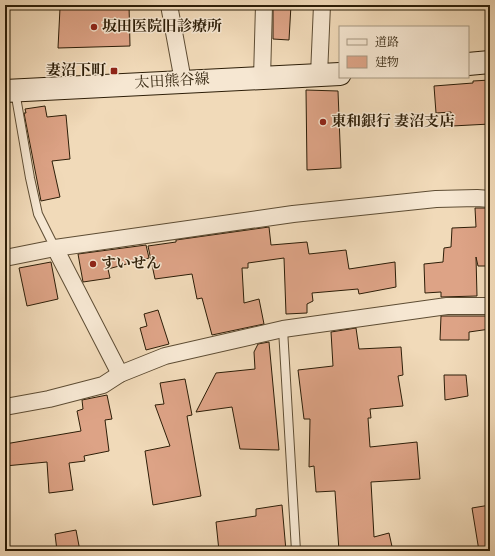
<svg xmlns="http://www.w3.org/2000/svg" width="495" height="556" font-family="'Sorts Mill Goudy','Noto Serif JP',serif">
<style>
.building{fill:#dda386;stroke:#2d1e08}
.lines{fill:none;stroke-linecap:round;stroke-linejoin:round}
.lane-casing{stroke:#5e4d34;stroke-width:10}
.street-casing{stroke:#5e4d34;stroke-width:18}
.secondary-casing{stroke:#2d1e08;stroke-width:24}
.lane{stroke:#f6e7d2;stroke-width:8}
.street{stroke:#f6e7d2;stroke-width:16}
.secondary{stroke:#f6e7d2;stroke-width:22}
.poi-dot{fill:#8f2418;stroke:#f6e7d2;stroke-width:1.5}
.labels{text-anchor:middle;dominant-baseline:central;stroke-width:3;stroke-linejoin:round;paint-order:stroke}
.poi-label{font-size:15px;font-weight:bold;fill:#2d1e08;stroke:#f6e7d2;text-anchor:start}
.street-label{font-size:15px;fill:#2d1e08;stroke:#f6e7d2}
</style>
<rect width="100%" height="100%" fill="#f1dab9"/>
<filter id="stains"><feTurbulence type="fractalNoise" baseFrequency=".005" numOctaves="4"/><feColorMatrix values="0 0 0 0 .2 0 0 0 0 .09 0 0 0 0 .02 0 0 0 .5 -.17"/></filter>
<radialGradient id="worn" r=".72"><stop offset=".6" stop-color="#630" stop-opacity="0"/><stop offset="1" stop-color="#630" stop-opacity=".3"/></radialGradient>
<!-- building -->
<g class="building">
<polygon points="67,5 129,5 130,46 58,48 60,8"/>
<polygon points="273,5 291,5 289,40 273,39"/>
<polygon points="490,80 490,124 452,126 451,112 436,113 434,86 473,83 473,81"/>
<polygon points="306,90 338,91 341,168 307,170"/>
<polygon points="45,106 47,117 66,115 70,159 52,161 60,197 41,201 24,113 26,113 25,109"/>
<polygon points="475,208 490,208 490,266 478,266 476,257 477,296 441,297 441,292 425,293 424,264 443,262 444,248 451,247 452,228 476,227"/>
<polygon points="269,227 271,245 307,242 309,254 346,250 349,269 395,262 396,287 359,294 358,289 312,293 313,301 307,304 307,313 286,314 284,258 248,263 248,268 242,268 244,303 259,299 264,324 212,335 202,298 197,299 192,274 155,279 148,246 176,242 176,240"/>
<polygon points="146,245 149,258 108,269 110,278 83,282 78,254"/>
<polygon points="51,262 58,299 27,306 19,268"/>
<polygon points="158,310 169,344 146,350 140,328 147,326 144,314"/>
<polygon points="441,316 490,316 490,329 469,332 469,340 440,340"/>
<polygon points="356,328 359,349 401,347 403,375 398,376 403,406 370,409 371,418 368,418 370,447 417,442 420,479 371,482 374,537 389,533 393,551 339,551 335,491 316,492 314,466 309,467 310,419 304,419 298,370 333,366 331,332"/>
<polygon points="269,342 279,450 240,449 232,407 196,412 216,373 255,369 254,352 258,344"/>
<polygon points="444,375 466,375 468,396 445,400"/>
<polygon points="185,379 192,415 187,416 201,496 153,505 145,451 170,446 155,405 164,404 160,383"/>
<polygon points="107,395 112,419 105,420 109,451 84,456 85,461 69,463 73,490 49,493 47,462 5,466 5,444 81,431 77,411 83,409 82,400"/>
<polygon points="282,505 286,551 256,551 255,547 238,551 219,551 216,522 256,516 256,509"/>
<polygon points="490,505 490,551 479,551 472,508"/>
<polygon points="76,530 80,551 57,551 55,534"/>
</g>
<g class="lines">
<defs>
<g id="lane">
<polyline points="15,91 30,178 38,214 55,248"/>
<polyline points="283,329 296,551"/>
</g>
<g id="street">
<polyline points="169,5 183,81"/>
<polyline points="319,75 322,5"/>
<polyline points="262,78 264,5"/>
<polyline points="55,248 120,374"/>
<polyline points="5,258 55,248 293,214 436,199 477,198 490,199"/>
<polyline points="5,407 49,399 103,385 120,374 165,356 283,329 447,306 490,306"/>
</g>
<g id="secondary">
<polyline points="468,64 490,62"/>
<polyline points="5,91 340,74"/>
</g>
</defs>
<!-- lane casing -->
<use href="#lane" class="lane-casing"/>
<!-- street casing -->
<use href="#street" class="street-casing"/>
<!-- secondary casing -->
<use href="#secondary" class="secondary-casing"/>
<!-- lane -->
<use href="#lane" class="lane"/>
<!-- street -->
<use href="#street" class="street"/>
<!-- secondary -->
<use href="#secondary" class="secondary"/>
</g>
<!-- markers -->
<g class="poi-dot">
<circle cx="94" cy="27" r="4"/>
<rect x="110" y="67" width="8" height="8" rx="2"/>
<circle cx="323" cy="122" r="4"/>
<circle cx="93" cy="264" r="4"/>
</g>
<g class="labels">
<!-- poi labels -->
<g class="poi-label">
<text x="102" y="27">坂田医院旧診療所</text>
<text x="106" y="71" text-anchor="end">妻沼下町</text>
<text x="331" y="122">東和銀行 妻沼支店</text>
<text x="101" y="264">すいせん</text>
</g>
<!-- street labels -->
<g class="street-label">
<text transform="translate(172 82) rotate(-3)">太田熊谷線</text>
</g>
</g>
<!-- margin -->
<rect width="495" height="556" fill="none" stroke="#f1dab9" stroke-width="20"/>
<rect x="6" y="6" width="483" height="544" fill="none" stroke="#2d1e08" stroke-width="2"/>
<rect x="10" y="10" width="475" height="536" fill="none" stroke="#2d1e08"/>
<!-- legend -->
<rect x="339" y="26" width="130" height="52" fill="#f6e7d2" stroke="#a69781"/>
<rect x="347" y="39" width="20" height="6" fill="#f6e7d2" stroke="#a69781"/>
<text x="375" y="46" font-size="12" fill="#2d1e08">道路</text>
<rect x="347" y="56" width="20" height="12" fill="#dda386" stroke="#a69781"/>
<text x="375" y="66" font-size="12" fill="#2d1e08">建物</text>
<rect width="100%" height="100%" filter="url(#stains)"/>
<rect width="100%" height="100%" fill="url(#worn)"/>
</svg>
